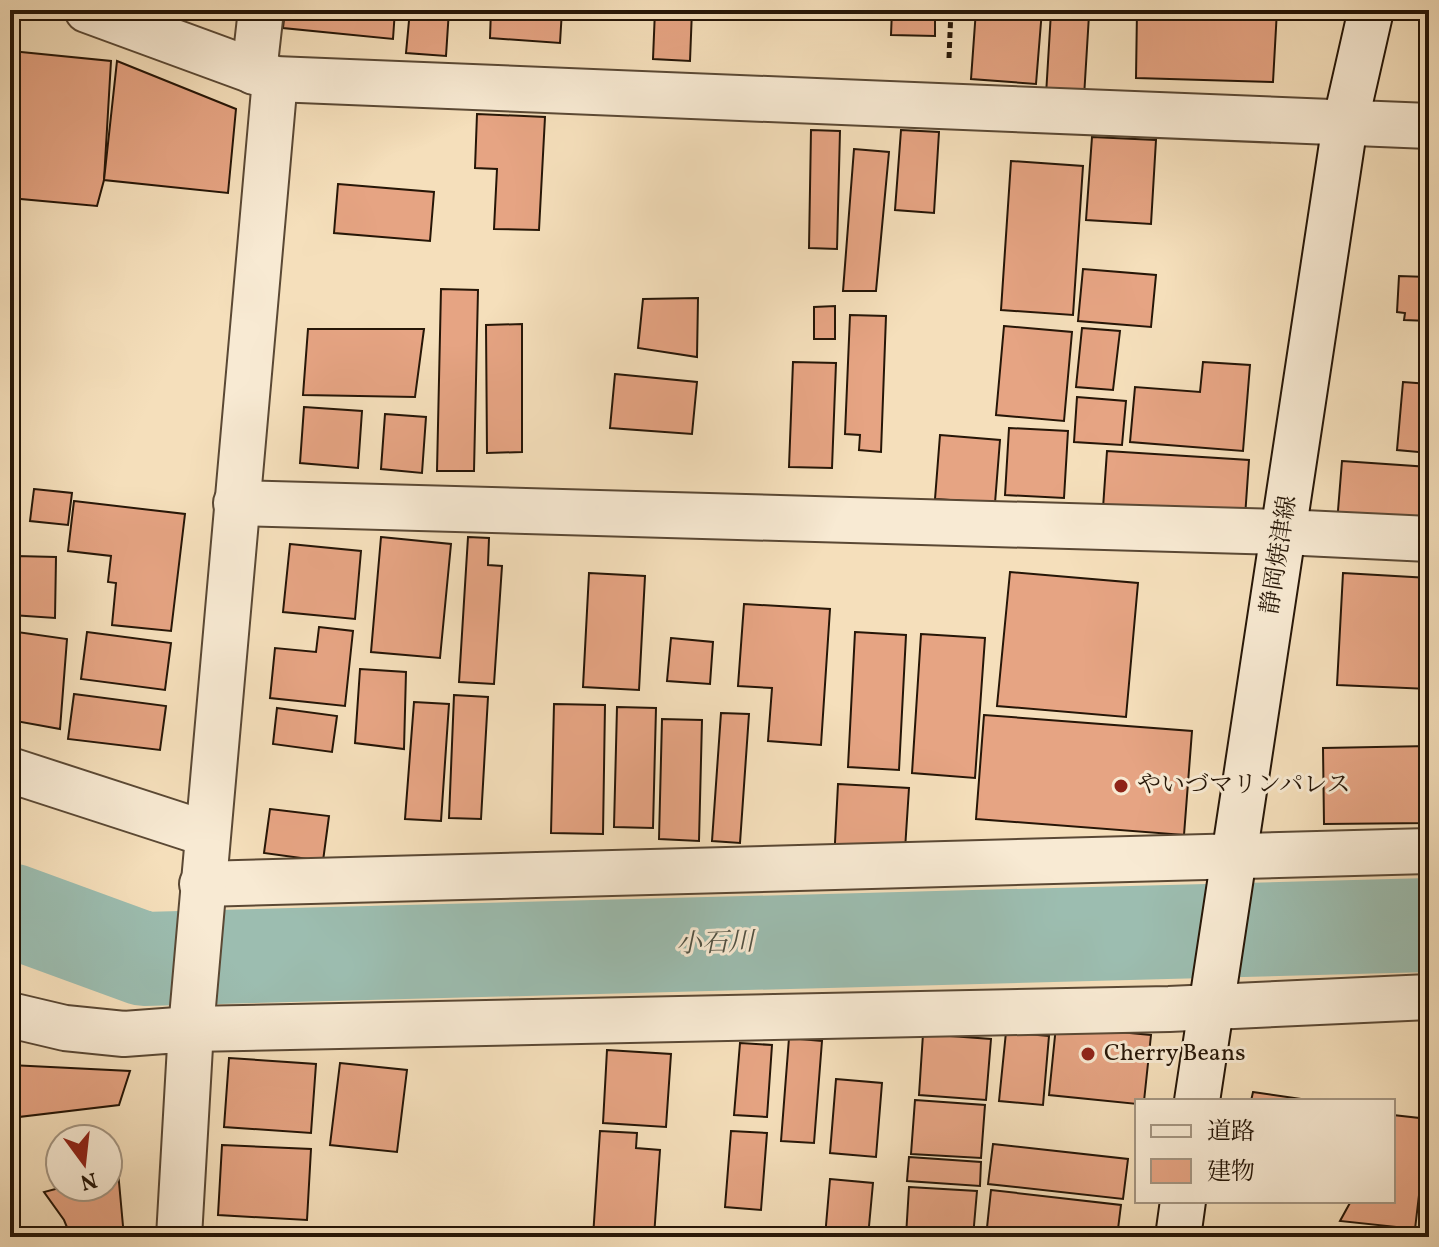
<svg xmlns="http://www.w3.org/2000/svg" width="1439" height="1247" font-family="Vollkorn,'Noto Serif JP',serif">
<style>
.lines{fill:none;stroke-linecap:round;stroke-linejoin:round}
.river{stroke:#9cbdb0;stroke-width:94}
.building{fill:#e6a483;stroke:#261607;stroke-width:2}
.minor-casing{stroke:#5a4834;stroke-width:48}
.tertiary-casing{stroke:#5a4834;stroke-width:48}
.secondary-casing{stroke:#261607;stroke-width:48}
.path{stroke:#261607;stroke-width:5;stroke-dasharray:6 4;stroke-linecap:butt}
.minor{stroke:#f8ead3;stroke-width:44}
.tertiary{stroke:#f8ead3;stroke-width:44}
.secondary{stroke:#f8ead3;stroke-width:44}
.poi-dot{fill:#8f2418;stroke:#f8ead3;stroke-width:3}
.labels{text-anchor:middle;dominant-baseline:central;stroke-width:6;stroke-linejoin:round;paint-order:stroke}
.street-label{font-size:24px;fill:#261607;stroke:#f8ead3}
.poi-label{font-size:24px;fill:#261607;stroke:#f8ead3;text-anchor:start}
.water-label{font-size:26px;font-style:italic;fill:#4f5042;stroke:#f8ead3}
</style>
<rect width="100%" height="100%" fill="#f5dfbb"/>
<filter id="stains"><feTurbulence type="fractalNoise" baseFrequency=".0025" numOctaves="4"/><feColorMatrix values="0 0 0 0 .2 0 0 0 0 .09 0 0 0 0 .02 0 0 0 .5 -.17"/></filter>
<radialGradient id="worn" r=".72"><stop offset=".6" stop-color="#630" stop-opacity="0"/><stop offset="1" stop-color="#630" stop-opacity=".3"/></radialGradient>
<g class="lines">
<!-- river -->
<polyline class="river" points="10,910 144,959 1429,925"/>
</g>
<!-- building -->
<g class="building">
<polygon points="285,10 395,10 393,39 283,28"/>
<polygon points="410,10 449,10 446,56 406,53"/>
<polygon points="491,10 562,10 560,43 490,38"/>
<polygon points="655,10 692,10 690,61 653,59"/>
<polygon points="892,10 935,10 935,36 891,35"/>
<polygon points="976,10 1042,10 1036,84 971,79"/>
<polygon points="1137,10 1277,10 1273,82 1136,78"/>
<polygon points="1051,12 1089,15 1084,97 1046,95"/>
<polygon points="11,51 111,61 104,180 97,206 10,198"/>
<polygon points="117,61 236,109 228,193 104,180"/>
<polygon points="477,114 545,117 539,230 494,229 497,169 475,168"/>
<polygon points="811,130 840,131 837,249 809,248"/>
<polygon points="901,130 939,132 934,213 895,210"/>
<polygon points="1092,137 1156,140 1151,224 1086,220"/>
<polygon points="854,149 889,152 876,291 843,291"/>
<polygon points="1011,161 1083,166 1073,315 1001,310"/>
<polygon points="338,184 434,192 430,241 334,233"/>
<polygon points="1083,269 1156,275 1151,327 1078,321"/>
<polygon points="1428,271 1429,321 1404,320 1405,313 1397,312 1399,276 1428,277"/>
<polygon points="441,289 478,290 474,471 437,471"/>
<polygon points="698,298 697,357 638,348 643,299"/>
<polygon points="835,306 835,339 814,339 814,307"/>
<polygon points="850,315 886,316 881,452 859,450 860,435 845,434"/>
<polygon points="522,324 522,452 487,453 486,325"/>
<polygon points="1004,326 1072,332 1064,421 996,415"/>
<polygon points="1082,328 1120,331 1113,390 1076,387"/>
<polygon points="308,329 424,329 415,397 303,395"/>
<polygon points="793,362 836,363 832,468 789,467"/>
<polygon points="1203,362 1250,365 1243,451 1130,442 1135,387 1200,392"/>
<polygon points="615,374 697,382 692,434 610,428"/>
<polygon points="1403,382 1429,384 1429,453 1397,450"/>
<polygon points="1077,397 1126,401 1122,445 1074,442"/>
<polygon points="304,407 362,411 358,468 300,463"/>
<polygon points="385,414 426,417 422,473 381,469"/>
<polygon points="1009,428 1068,431 1064,498 1005,495"/>
<polygon points="940,435 1000,440 995,503 935,499"/>
<polygon points="1107,451 1249,460 1245,517 1103,508"/>
<polygon points="1342,461 1429,467 1429,529 1337,523"/>
<polygon points="34,489 72,493 68,525 30,521"/>
<polygon points="74,501 185,514 171,631 112,625 116,583 108,582 111,556 68,551"/>
<polygon points="381,537 451,544 440,658 371,652"/>
<polygon points="468,537 489,538 488,565 502,566 494,684 459,682"/>
<polygon points="290,544 361,551 355,619 283,612"/>
<polygon points="16,556 56,557 55,618 12,615"/>
<polygon points="1010,572 1138,583 1126,717 997,706"/>
<polygon points="589,573 645,576 639,690 583,687"/>
<polygon points="1343,573 1429,578 1429,689 1337,685"/>
<polygon points="744,604 830,609 821,745 768,741 772,688 738,686"/>
<polygon points="319,627 353,631 345,706 270,698 275,648 316,652"/>
<polygon points="10,631 67,639 60,729 10,720"/>
<polygon points="87,632 171,643 165,690 81,679"/>
<polygon points="855,632 906,635 899,770 848,767"/>
<polygon points="921,634 985,638 975,778 912,773"/>
<polygon points="671,638 713,642 710,684 667,681"/>
<polygon points="360,669 406,672 404,749 355,743"/>
<polygon points="74,694 166,706 160,750 68,739"/>
<polygon points="454,695 488,697 481,819 449,818"/>
<polygon points="414,702 449,704 441,821 405,819"/>
<polygon points="554,704 605,705 603,834 551,833"/>
<polygon points="617,707 656,708 653,828 614,827"/>
<polygon points="277,708 337,716 332,752 273,744"/>
<polygon points="721,713 749,714 740,843 712,841"/>
<polygon points="984,715 1192,731 1184,835 976,819"/>
<polygon points="662,719 702,720 699,841 659,839"/>
<polygon points="1429,746 1429,823 1324,824 1323,748"/>
<polygon points="838,784 909,788 904,865 834,862"/>
<polygon points="270,809 329,816 323,861 264,853"/>
<polygon points="1056,1026 1151,1035 1144,1101 1137,1101 1137,1104 1049,1095"/>
<polygon points="1006,1032 1049,1036 1043,1105 999,1101"/>
<polygon points="923,1034 991,1039 986,1100 919,1095"/>
<polygon points="789,1038 822,1041 814,1143 781,1141"/>
<polygon points="740,1043 772,1045 767,1117 734,1115"/>
<polygon points="607,1050 671,1054 666,1127 603,1123"/>
<polygon points="229,1058 316,1064 311,1133 224,1127"/>
<polygon points="340,1063 407,1070 397,1152 330,1145"/>
<polygon points="10,1065 130,1071 119,1105 10,1118"/>
<polygon points="836,1079 882,1083 876,1157 830,1153"/>
<polygon points="1253,1092 1315,1101 1251,1101"/>
<polygon points="915,1100 985,1105 981,1158 911,1154"/>
<polygon points="1393,1115 1428,1119 1415,1229 1340,1221 1351,1201 1393,1201"/>
<polygon points="600,1131 637,1133 636,1148 660,1150 654,1237 593,1237"/>
<polygon points="731,1131 767,1133 761,1210 725,1207"/>
<polygon points="993,1144 1128,1159 1123,1199 988,1184"/>
<polygon points="222,1145 311,1149 307,1220 218,1215"/>
<polygon points="909,1157 981,1162 980,1186 907,1181"/>
<polygon points="118,1171 124,1237 71,1237 64,1220 44,1192 63,1187 108,1187 108,1174"/>
<polygon points="830,1179 873,1183 868,1237 825,1237"/>
<polygon points="909,1187 977,1191 973,1237 906,1236"/>
<polygon points="991,1190 1121,1205 1117,1237 986,1237"/>
<polygon points="1274,1231 1364,1237 1273,1237"/>
</g>
<g class="lines">
<defs>
<g id="minor">
<polyline points="87,10 275,79 1429,126"/>
<polyline points="254,72 261,10"/>
<polyline points="236,503 1283,532 1429,539"/>
<polyline points="202,884 1429,851"/>
<polyline points="191,1029 1169,1009 1429,997"/>
</g>
<g id="tertiary">
<polyline points="10,770 207,834"/>
<polyline points="10,1015 65,1028 124,1034 191,1029 179,1237"/>
<polyline points="191,1029 275,79"/>
</g>
<g id="secondary">
<polyline points="1197,1101 1345,124 1371,10"/>
<polyline points="1178,1237 1183,1201"/>
</g>
</defs>
<!-- minor casing -->
<use href="#minor" class="minor-casing"/>
<!-- tertiary casing -->
<use href="#tertiary" class="tertiary-casing"/>
<!-- secondary casing -->
<use href="#secondary" class="secondary-casing"/>
<!-- path -->
<polyline class="path" points="949,58 951,10"/>
<!-- minor -->
<use href="#minor" class="minor"/>
<!-- tertiary -->
<use href="#tertiary" class="tertiary"/>
<!-- secondary -->
<use href="#secondary" class="secondary"/>
</g>
<!-- markers -->
<g class="poi-dot">
<circle cx="1121" cy="786" r="8"/>
<circle cx="1088" cy="1054" r="8"/>
</g>
<g class="labels">
<!-- street labels -->
<g class="street-label">
<text transform="translate(1280 555) rotate(-81)">静岡焼津線</text>
</g>
<!-- poi labels -->
<g class="poi-label">
<text x="1137" y="786">やいづマリンパレス</text>
<text x="1104" y="1054">Cherry Beans</text>
</g>
<!-- water labels -->
<g class="water-label">
<text transform="translate(715 944) rotate(-2)">小石川</text>
</g>
</g>
<!-- margin -->
<rect width="1439" height="1247" fill="none" stroke="#f5dfbb" stroke-width="40"/>
<rect x="12" y="12" width="1415" height="1223" fill="none" stroke="#261607" stroke-width="4"/>
<rect x="20" y="20" width="1399" height="1207" fill="none" stroke="#261607" stroke-width="2"/>
<!-- legend -->
<rect x="1135" y="1099" width="260" height="104" fill="#f8ead3" stroke="#a49581" stroke-width="2"/>
<rect x="1151" y="1125" width="40" height="12" fill="#f8ead3" stroke="#a49581" stroke-width="2"/>
<text x="1207" y="1139" font-size="24" fill="#261607">道路</text>
<rect x="1151" y="1159" width="40" height="24" fill="#e6a483" stroke="#a49581" stroke-width="2"/>
<text x="1207" y="1179" font-size="24" fill="#261607">建物</text>
<!-- north arrow -->
<g transform="translate(84 1163) rotate(165)"><circle r="38" fill="#f8ead3" stroke="#a49581" stroke-width="2"/>
<path d="M0-6L14 30L0 20L-14 30Z" fill="#8f2418"/>
<text y="-12" font-size="22" font-weight="bold" text-anchor="middle" fill="#261607">N</text>
</g>
<rect width="100%" height="100%" filter="url(#stains)"/>
<rect width="100%" height="100%" fill="url(#worn)"/>
</svg>
